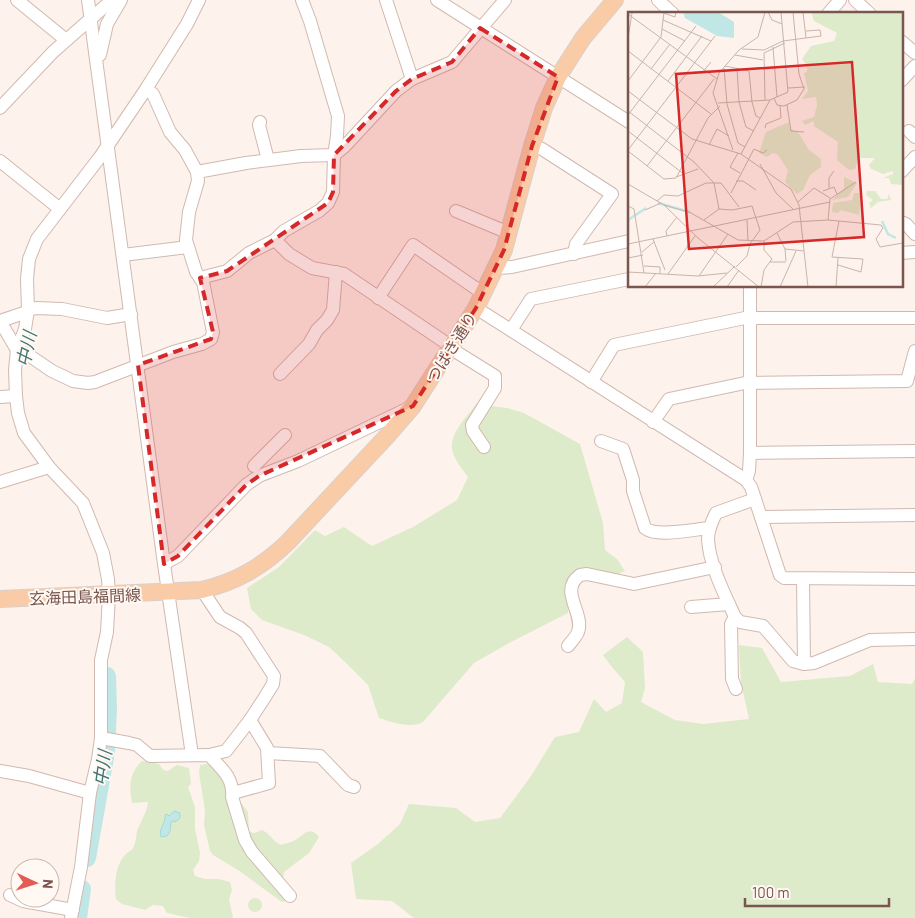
<svg xmlns="http://www.w3.org/2000/svg" width="915" height="918" font-family="Barlow,'Noto Sans JP',sans-serif">
<style>
.green{fill:#ddebca}
.water{fill:#c0e7e6;stroke:#a6d8d7}
.lines{fill:none;stroke-linecap:round;stroke-linejoin:round}
.river{stroke:#c0e7e6;stroke-width:18}
.minor-casing{stroke:#d0b9b0;stroke-width:14}
.major-casing{stroke:#d9d0cd;stroke-width:18}
.minor{stroke:#fff;stroke-width:12}
.major{stroke:#f9cca7;stroke-width:16}
.marked{fill:#d62828;fill-opacity:0.2;stroke:#d62828;stroke-width:4;stroke-dasharray:10 6;stroke-linejoin:round}
.labels{text-anchor:middle;dominant-baseline:central;stroke-width:4;stroke-linejoin:round;paint-order:stroke}
.street-label{font-size:16px;fill:#79564e;stroke:#fff8f3}
.water-label{font-size:18px;font-style:italic;fill:#3e7675;stroke:#fff8f3}
.inset-river{fill:none;stroke:#c0e7e6;stroke-width:2.5}
.inset-road{fill:none;stroke:#c8b4ad;stroke-width:1}
.view{fill:#d62828;fill-opacity:0.15;stroke:#d62828;stroke-width:2.5}
.inset-edge{fill:none;stroke:#79564e;stroke-width:2.5}
</style>
<rect width="100%" height="100%" fill="#fdf3ec"/>
<!-- green -->
<g class="green">
<path d="M476 404 507 408 524 413 580 444 603 523 605 550 617 559 625 571 609 578 587 574 570 576 568 613 509 643 474 663 423 722C411 729 391 722 379 718L368 685 343 660 329 647 304 635 262 620 251 609 247 588 279 567 315 530 325 536 344 527 372 546 413 527 457 500 468 477C463 470 456 462 453 453 447 436 466 418 476 404Z"/>
<polygon points="627,637 643,652 645,688 641,702 675,720 703,724 749,719 741,683 739,645 762,648 781,682 850,676 873,664 878,682 912,684 915,678 915,918 414,918 392,901 356,899 351,863 378,844 400,824 409,804 456,808 475,822 500,818 531,776 555,737 579,732 594,699 606,712 622,703 625,682 611,666 603,655"/>
<path d="M142 761 159 764 163 770 168 771 177 765 189 768 191 784 188 787 195 807V829L200 853 199 861 193 870 195 876 205 879H218L230 882 232 890 229 899 233 918H190L167 913 163 906 153 905 145 910 122 904 116 899C114 886 115 864 126 854 129 851 132 851 134 846 136 841 136 836 137 831 141 821 147 812 148 802L132 803C129 787 129 773 142 761Z"/>
<path d="M208 764 212 765 248 812 249 832 255 833 262 830C271 834 272 841 281 845 286 843 293 842 297 839 305 833 310 826 319 837L309 853 284 872 283 880 286 901 282 902 238 870 213 855 210 851 204 825 205 810 199 773 200 765Z"/>
<circle cx="255" cy="905" r="7"/>
</g>
<!-- water -->
<path class="water" d="M174 811 180 813V818L177 821 171 822C170 828 171 832 167 836L161 837C158 828 166 824 165 815L167 814 169 816Z"/>
<g class="lines">
<!-- river -->
<g class="river">
<polyline points="87,858 106,752 108,708 107,676"/>
<polyline points="78,918 82,889"/>
</g>
<defs>
<g id="minor">
<polyline points="17,0 66,40"/>
<polyline points="88,0 164,564 192,755"/>
<polyline points="386,0 412,79"/>
<polyline points="437,0 629,122"/>
<polyline points="658,0 673,14"/>
<polyline points="855,0 870,14"/>
<polyline points="828,14 840,0"/>
<polyline points="901,41 915,53"/>
<polyline points="100,55 107,24 121,0"/>
<polyline points="901,81 915,66"/>
<polyline points="0,108 53,52 112,0"/>
<polyline points="260,122 259,125 268,160"/>
<polyline points="909,131 915,137"/>
<polyline points="532,146 542,149 612,194 576,244 574,254"/>
<polyline points="0,161 60,209"/>
<polyline points="197,172 246,163 301,156 334,155 345,146 396,91 412,79 452,62 505,0"/>
<polyline points="901,172 915,157"/>
<polyline points="456,211 509,233"/>
<polyline points="901,222 906,224 915,234"/>
<polyline points="275,240 289,254 312,268 344,274 452,347 458,353 495,376 495,388 472,425 473,431 484,447"/>
<polyline points="901,253 915,252"/>
<polyline points="123,255 188,247"/>
<polyline points="497,268 512,267 629,241"/>
<polyline points="200,278 227,271 249,253 275,240 284,231 319,211 328,203 333,192 334,155 337,136 338,116 310,21 302,0"/>
<polyline points="378,298 413,245 484,294"/>
<polyline points="476,308 746,480 751,487 755,499 780,575 784,578 915,579"/>
<polyline points="0,321 17,350 27,354 52,371 73,381 88,383 95,382 173,352 202,344 211,339 213,332 203,282 196,272 186,240 189,212 198,181 197,172 185,150 170,132 153,94 146,89"/>
<polyline points="0,321 24,313 28,310 36,308 62,309 107,318 131,314"/>
<polyline points="511,330 531,299 629,279"/>
<polyline points="280,374 309,344 317,330 327,320 333,310 336,272"/>
<polyline points="591,382 614,345 745,318 915,318"/>
<polyline points="0,397 16,396"/>
<polyline points="653,422 669,399 745,383 907,381 915,351"/>
<path d="M601 441 623 449 633 480V491L645 528C656 538 695 529 710 528"/>
<polyline points="750,453 915,451"/>
<polyline points="254,466 285,435"/>
<polyline points="746,480 749,471 750,453 750,286"/>
<polyline points="0,482 49,467"/>
<path d="M755 499 716 513C712 521 708 530 708 539 709 564 725 595 735 617L740 622 763 626 793 661 804 664 814 663 870 640 915 639"/>
<polyline points="761,517 915,515"/>
<polyline points="164,564 178,556 246,485 259,476 298,461 409,408"/>
<polyline points="803,579 804,664"/>
<polyline points="202,590 220,617 240,628 246,633 274,676 273,684 265,697 250,720 226,751 209,755"/>
<polyline points="691,607 729,604"/>
<polyline points="735,617 731,624 732,679 736,689"/>
<path d="M568 646C571 642 576 637 578 632 585 613 558 591 580 575L587 574 634 584 715 567"/>
<path d="M101 738 129 743 137 745 150 756 209 755C221 768 234 778 232 797L245 840 252 852 290 896"/>
<polyline points="268,753 320,756 348,785 354,787"/>
<polyline points="0,771 29,776 90,793"/>
<polyline points="233,793 269,783 267,748 250,720"/>
<polyline points="10,895 23,901 73,910"/>
<polyline points="71,918 81,867 90,793 98,759 101,738 101,660 107,632 109,595 108,579 103,553 83,503 49,467 24,433 18,413 16,396 15,370 17,350 25,329 28,310 27,279 29,259 37,239 100,157 146,89 187,24 199,0"/>
</g>
<path id="major" d="M0 599 202 590C236 582 262 567 288 542L387 436 413 406 476 308 504 250 532 146 544 108 558 77 583 38 615 0"/>
</defs>
<!-- minor casing -->
<use href="#minor" class="minor-casing"/>
<!-- major casing -->
<use href="#major" class="major-casing"/>
<!-- minor -->
<use href="#minor" class="minor"/>
<!-- major -->
<use href="#major" class="major"/>
</g>
<!-- marked area -->
<path class="marked" d="M480 28 558 77 532 146 504 250 476 308 413 406 259 476 246 485 178 556 164 564 138 365 211 339 213 332 200 278 227 271 328 203 333 192 334 155 396 91 412 79 452 62Z"/>
<g class="labels">
<!-- street labels -->
<g class="street-label">
<text transform="translate(451 347) rotate(-58)">つばき通り</text>
<text transform="translate(85 596) rotate(-2)">玄海田島福間線</text>
</g>
<!-- water labels -->
<g class="water-label">
<text transform="translate(26 349) rotate(-78)">中川</text>
<text transform="translate(102 768) rotate(-82)">中川</text>
</g>
</g>
<!-- overview -->
<g transform="translate(628 12)">
<rect width="275" height="275" fill="#fdf3ec"/>
<path d="M183 0H275V173L263 172 261 166H255L265 162V159L255 162 243 157 241 153 247 146H230L227 157 221 158 209 148 210 130 186 114V109L177 113 174 109 186 105 189 93 188 85 174 87 180 79 176 61 179 60V54L174 47 183 34 206 29 209 21 186 9ZM161 110 162 117 170 120 181 138 193 147V155L182 163 175 178 169 182 157 170 160 158 150 143 145 141 139 145 131 141 138 120ZM216 165 229 171 220 185 204 188 216 177ZM239 179H247L253 187H259L261 182 263 188 250 190 243 196 241 191 245 188 238 183ZM226 181H233L231 203 213 198 210 201 204 200 205 191 224 188Z" fill="#ddebca"/>
<path d="M55 0H90L106 10V26L89 24 57 6Z" fill="#c0e7e6"/>
<path class="inset-river" d="M30 191 62 200M0 208 18 196M254 209 260 222 268 226"/>
<path class="inset-road" d="M140 0 144 8 154 12M175 0 178 26M36 1 47 5 48 0M0 2 89 67M35 8 83 29M34 17 57 29M0 26 4 1M145 35 149 85M114 37 136 38 155 29 193 24 192 18 178 19M0 39 83 102M107 43 135 48M97 54 121 59 124 90 128 104 132 106M96 56 99 92 110 131 117 135M109 56 111 90 118 115 126 119M23 57 42 32M73 62 83 50M0 69 33 25 36 0M40 69 74 24M160 76 177 75M0 79 64 127 113 142 163 177 171 193 180 275M146 86 149 93 156 94 169 88 176 77 171 62 165 0M137 88 136 41 157 31M90 91 142 88M159 93 163 119 176 120M0 99 66 150 86 171 91 197M0 103 68 14M137 116 138 112 153 106 152 94M0 119 57 163M81 133 89 117 101 124M0 138 87 24M105 138 85 81 91 61 111 38 130 25 137 0M0 139 36 167 48 166 80 106 92 94M110 141 102 155 112 161M113 142 142 88 160 80 153 0M132 152 148 181 166 198M19 154 86 67M48 165 70 157M108 169H115L128 178M0 172 36 193 70 226 131 275M201 176V166L206 159M195 179 206 175 209 182M103 181 126 137 135 141 139 138M29 189 36 183 50 184 78 171H93L111 195M170 190 186 176 202 186M36 193 63 201 110 228 136 229 165 210 200 208 253 213 255 216 248 227 252 235 275 231M0 194 6 197 16 261M17 198 33 191M76 208 91 197 104 198 124 194 132 218 122 232 119 244 108 255M119 208 120 229M200 208 202 187 228 170M149 221 157 237 158 249M39 224 38 219 49 205M25 227 37 258M0 232 202 190M157 237 176 239M14 240 26 230M0 246 15 243M142 250H158M210 253 233 260 235 247 204 245 211 209M16 254 32 255V262M0 260 70 264 99 261M40 262 67 224M71 264 100 222M17 275 28 261M85 275 107 254M99 275 111 258M133 275 136 258 144 247 136 238V229M152 275 168 239M208 275 210 246"/>
<path class="view" d="M224 50 236 225 61 237 48 62Z"/>
<rect width="275" height="275" class="inset-edge"/>
</g>
<!-- north arrow -->
<g transform="translate(35 883) rotate(94)"><circle r="24" fill="#fff8f3" stroke="#c9b7b1"/>
<path d="M0-4L9 19L0 12L-9 19Z" fill="#e35b55"/>
<text y="-8" font-size="14" font-weight="bold" text-anchor="middle" fill="#79564e">N</text>
</g>
<!-- scale -->
<path d="M745 898v8h144v-8" fill="none" stroke="#79564e" stroke-width="2.5"/>
<text x="752" y="898" font-size="15" fill="#79564e" stroke="#fff8f3" stroke-width="4" paint-order="stroke">100 m</text>
</svg>
